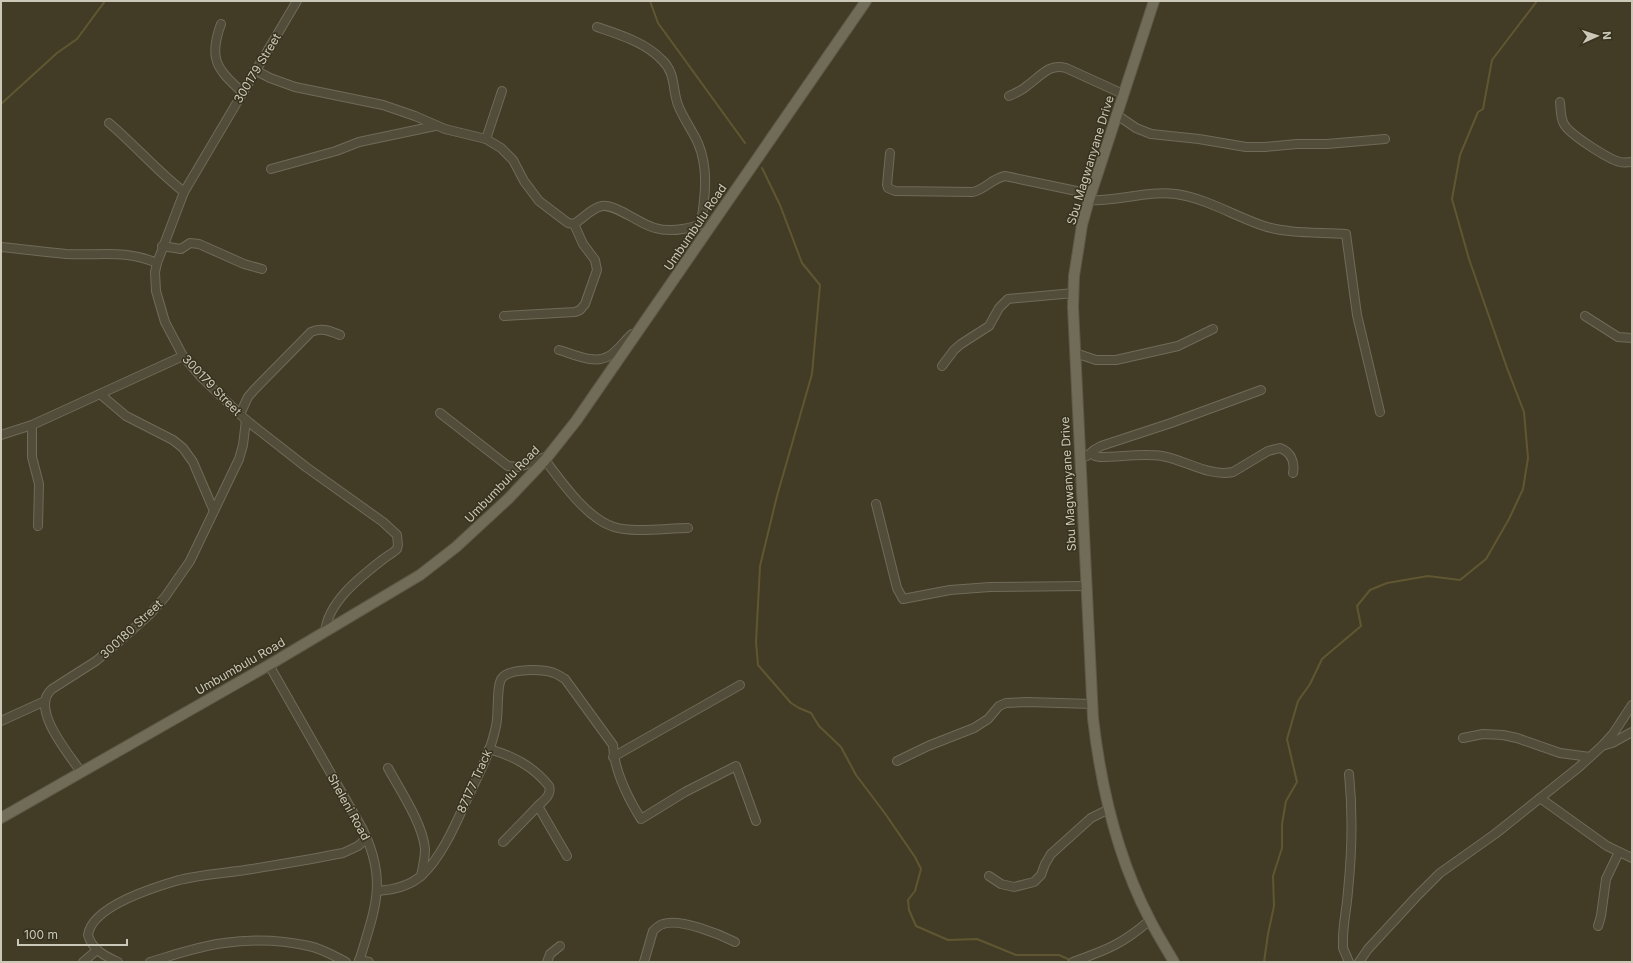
<svg xmlns="http://www.w3.org/2000/svg" width="1633" height="963" font-family="Inter,sans-serif">
<style>
.lines{fill:none;stroke-linecap:round;stroke-linejoin:round}
.stream{stroke:#605732;stroke-width:2}
.minor-casing{stroke:#6f6b58;stroke-width:10}
.major-casing{stroke:#5e5947;stroke-width:12}
.minor{stroke:#524d3a;stroke-width:8}
.major{stroke:#716c58;stroke-width:10}
.labels{text-anchor:middle;dominant-baseline:central;stroke-width:3;stroke-linejoin:round;paint-order:stroke}
.street-label{font-size:12px;fill:#ccc8b7;stroke:#37321f}
</style>
<rect width="100%" height="100%" fill="#423c26"/>
<g class="lines">
<!-- stream -->
<g class="stream">
<polyline points="650,1 658,23 745,143"/>
<polyline points="1,104 57,53 77,39 105,1"/>
<polyline points="762,168 780,205 802,263 820,285 812,374 777,496 760,566 756,642 758,665 791,703 799,708 811,713 819,726 841,747 856,775 884,812 915,857 921,869 915,891 908,900 909,910 916,926 948,940 977,939 1016,955 1059,955 1068,959 1069,962"/>
<polyline points="1264,962 1268,934 1274,906 1273,876 1282,848 1282,824 1286,801 1297,782 1287,739 1298,701 1310,684 1322,659 1361,626 1357,606 1370,590 1387,583 1428,576 1460,580 1486,559 1509,519 1523,489 1528,458 1524,412 1507,368 1469,259 1452,199 1460,155 1478,112 1483,109 1492,60 1537,1"/>
</g>
<defs>
<g id="minor">
<path d="M297 1 184 192 157 263 155 272 156 291 165 322 183 356 202 378 246 420 306 467 383 522 397 535 398 545 397 549C393 553 387 556 382 560 359 578 328 602 325 632"/>
<path d="M221 24C208 59 217 69 242 92"/>
<path d="M597 27C620 35 645 42 662 60 676 73 672 89 678 105 683 118 692 130 698 143 709 169 705 197 701 224"/>
<path d="M255 70 270 78 295 87 383 105 415 116 445 129 486 139 501 148 513 160 524 181 539 201 568 223 574 224C583 219 591 208 602 206 616 204 639 224 655 228 675 234 696 226 715 220"/>
<path d="M1009 96C1016 93 1023 90 1028 85 1041 76 1049 63 1066 68L1123 94"/>
<path d="M1560 102C1561 110 1560 117 1564 124 1569 134 1608 159 1620 162 1624 163 1628 162 1632 162"/>
<polyline points="1117,115 1136,128 1151,134 1199,139 1246,147 1265,147 1297,144 1327,144 1385,139"/>
<path d="M109 123C135 145 157 171 184 192"/>
<polyline points="486,139 502,91"/>
<path d="M890 153 887 185 888 188 895 191 973 192C986 189 991 179 1005 176L1091 194"/>
<polyline points="271,169 336,151 359,142 435,126"/>
<path d="M1089 200C1118 202 1146 190 1176 194 1208 199 1234 216 1264 226 1288 234 1320 232 1346 234L1357 315 1380 412"/>
<polyline points="162,246 181,249 190,243 199,244 244,264 262,269"/>
<path d="M1 247C22 249 44 252 66 254 99 256 124 249 157 263"/>
<polyline points="504,316 575,312 580,310 585,304 597,270 595,260 583,244 574,224"/>
<polyline points="1585,316 1618,337 1632,338"/>
<path d="M559 350C574 354 594 365 609 356 618 351 624 341 632 334"/>
<polyline points="1075,353 1096,360 1116,360 1178,346 1213,329"/>
<polyline points="942,366 954,350 961,344 989,326 999,308 1008,299 1074,293"/>
<polyline points="100,394 126,416 173,440 183,448 193,462 214,511"/>
<polyline points="440,413 508,466 519,467 548,456"/>
<path d="M240 414 248 397 254 390 311 332C321 327 330 331 340 335"/>
<polyline points="32,425 32,457 39,484 38,526"/>
<polyline points="1,435 32,425 183,356"/>
<path d="M1091 453 1095 456 1100 457C1121 457 1142 453 1162 456 1185 460 1209 477 1233 472L1268 451 1280 448C1291 452 1295 462 1293 473"/>
<polyline points="1087,456 1094,450 1101,446 1171,423 1261,390"/>
<path d="M545 460C561 481 587 519 614 527 633 533 667 528 688 528"/>
<polyline points="876,504 897,588 903,599 950,590 990,587 1086,586"/>
<path d="M269 665 362 828C389 882 374 910 359 962"/>
<polyline points="1,721 45,701"/>
<polyline points="1463,738 1483,734 1503,735 1517,738 1560,753 1590,757"/>
<polyline points="1602,746 1612,743 1632,732"/>
<path d="M489 749C513 756 533 766 549 786 552 795 544 800 538 806L567 856"/>
<polyline points="613,757 740,685"/>
<polyline points="897,761 928,746 974,728 988,719 999,706 1006,703 1027,702 1092,704"/>
<path d="M388 768C400 790 423 824 425 849 425 858 423 867 421 876"/>
<path d="M81 772C69 754 29 708 52 689L96 661 115 645 150 614 165 597 190 561 239 459 243 445 246 420"/>
<polyline points="1540,798 1607,846 1632,858"/>
<polyline points="503,842 538,806"/>
<polyline points="989,876 1001,884 1014,887 1034,882 1041,875 1045,864 1051,854 1091,818 1109,809"/>
<path d="M377 891C393 890 410 886 422 875 442 857 457 821 468 797 479 774 491 751 496 726 499 715 496 685 502 678 510 668 543 669 554 673 558 674 561 677 565 679L613 745C614 770 628 798 641 819L685 792 736 766 756 821"/>
<polyline points="1598,926 1601,916 1606,879 1619,852"/>
<polyline points="359,960 369,962"/>
<polyline points="83,962 97,950"/>
<path d="M118 962C104 956 92 949 88 935 92 906 155 887 179 880 203 874 228 873 252 869 282 864 313 859 343 853L358 846 367 838"/>
<path d="M150 962C174 955 199 946 224 943 251 939 282 940 309 946 323 949 334 956 346 962"/>
<polyline points="547,962 550,954 560,946"/>
<path d="M644 962 653 931C656 928 659 925 663 924 680 918 719 934 735 942"/>
<path d="M1073 962C1106 950 1123 944 1150 920"/>
<path d="M1349 962 1343 948V940C1343 923 1347 907 1348 891 1352 852 1353 813 1349 774"/>
<polyline points="1359,962 1368,949 1417,896 1440,873 1495,834 1579,767 1602,746 1613,734 1632,705"/>
</g>
<g id="major">
<path d="M1154 1 1089 200 1082 225 1078 251 1074 276 1073 307 1093 718C1101 788 1117 857 1150 920 1157 934 1166 948 1174 962"/>
<polyline points="1,818 269,665 420,575 456,547 508,499 545,460 576,421 866,1"/>
</g>
</defs>
<!-- minor casing -->
<use href="#minor" class="minor-casing"/>
<!-- major casing -->
<use href="#major" class="major-casing"/>
<!-- minor -->
<use href="#minor" class="minor"/>
<!-- major -->
<use href="#major" class="major"/>
</g>
<g class="labels">
<!-- street labels -->
<g class="street-label">
<text transform="translate(257 68) rotate(-59)">300179 Street</text>
<text transform="translate(1090 160) rotate(-73)">Sbu Magwanyane Drive</text>
<text transform="translate(695 227) rotate(-56)">Umbumbulu Road</text>
<text transform="translate(212 385) rotate(46)">300179 Street</text>
<text transform="translate(502 484) rotate(-46)">Umbumbulu Road</text>
<text transform="translate(1068 484) rotate(-93)">Sbu Magwanyane Drive</text>
<text transform="translate(131 629) rotate(-43)">300180 Street</text>
<text transform="translate(240 666) rotate(-30)">Umbumbulu Road</text>
<text transform="translate(474 781) rotate(-66)">87177 Track</text>
<text transform="translate(349 807) rotate(61)">Sheleni Road</text>
</g>
</g>
<!-- border -->
<rect width="1633" height="963" fill="none" stroke="#ccc8b7" stroke-width="4"/>
<!-- north arrow -->
<g transform="translate(1597 36) rotate(87)" stroke="#37321f" stroke-width="3" paint-order="stroke">
<path d="M0-3L7 15L0 10L-7 15Z" fill="#ccc8b7"/>
<text y="-6" font-size="11" font-weight="bold" text-anchor="middle" fill="#ccc8b7">N</text>
</g>
<!-- scale -->
<path d="M18 939v6h109v-6" fill="none" stroke="#ccc8b7" stroke-width="2"/>
<text x="24" y="939" font-size="12" fill="#ccc8b7" stroke="#37321f" stroke-width="3" paint-order="stroke">100 m</text>
</svg>
